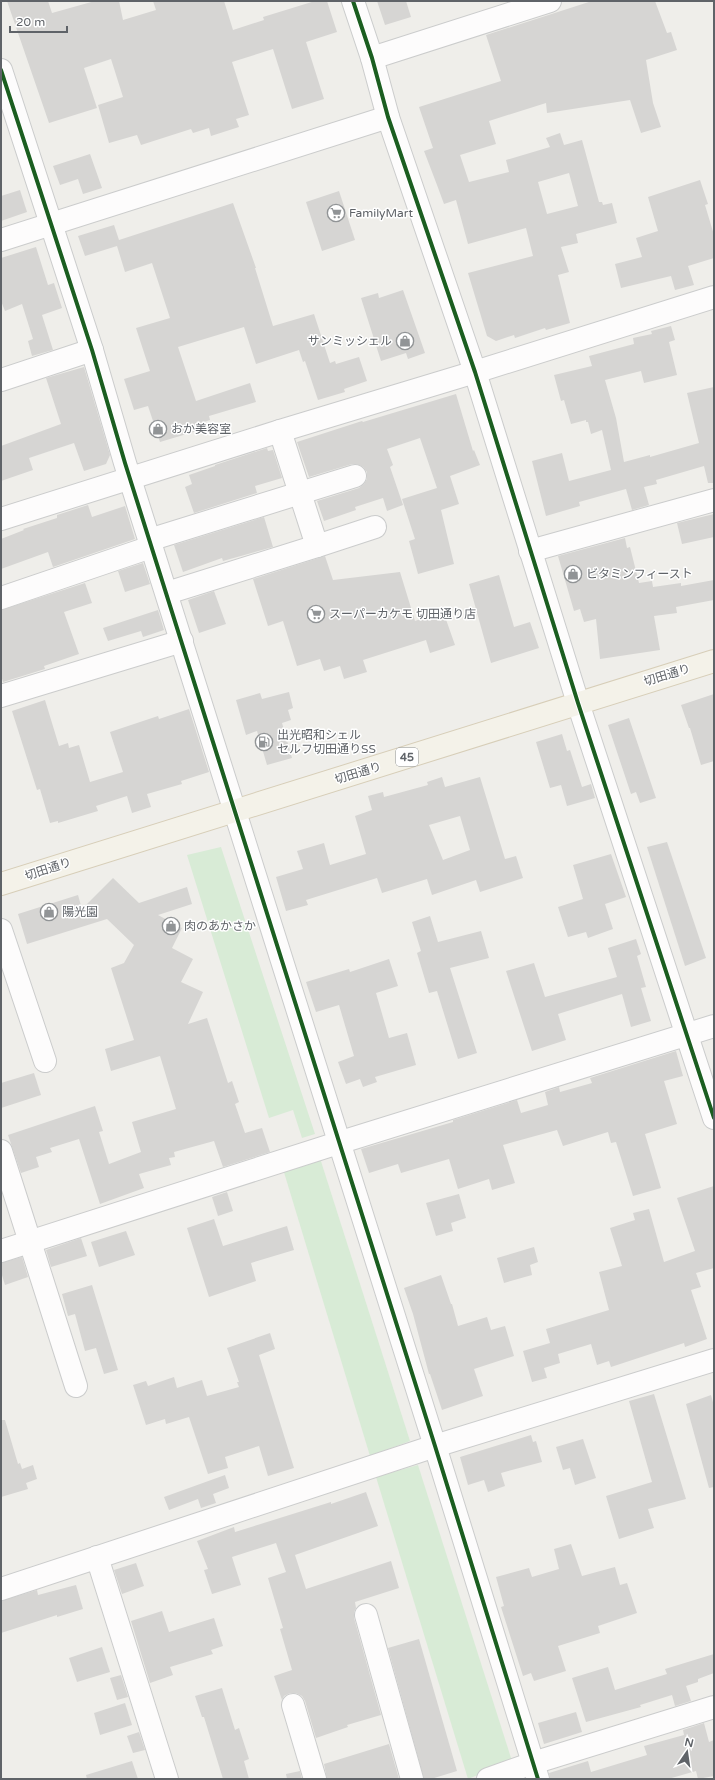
<svg xmlns="http://www.w3.org/2000/svg" width="715" height="1780" font-family="'Varela Round','Noto Sans JP',sans-serif">
<style>
.green{fill:#d8ebd6}
.building{fill:#d6d5d3;fill-rule:evenodd}
.lines{fill:none;stroke-linecap:round;stroke-linejoin:round}
.minor-casing{stroke:#cbcccc;stroke-width:24}
.tertiary-casing{stroke:#cbcccc;stroke-width:24}
.primary-casing{stroke:#d7ceb8;stroke-width:24}
.minor{stroke:#fdfcfc;stroke-width:22}
.tertiary{stroke:#fdfcfc;stroke-width:22}
.primary{stroke:#f4f2e9;stroke-width:22}
.cycleway-casing{stroke:#fff;stroke-width:6}
.cycleway{stroke:#1b5e20;stroke-width:4}
.labels{text-anchor:middle;dominant-baseline:central;stroke-width:3;stroke-linejoin:round;paint-order:stroke}
.shield{fill:#fff;stroke:#8f9295;stroke-width:1}
.shield-label{font-size:11px;font-weight:bold;fill:#5f6368}
.poi-label{font-size:12px;fill:#5f6368;stroke:#fff;text-anchor:start}
.street-label{font-size:12px;fill:#5f6368;stroke:#fff}
</style>
<rect width="100%" height="100%" fill="#efeeea"/>
<!-- green -->
<g class="green">
<polygon points="221,847 315,1134 302,1138 293,1110 269,1118 187,855"/>
<polygon points="319,1155 410,1441 370,1456 283,1169"/>
<polygon points="418,1465 512,1761 468,1779 376,1477"/>
</g>
<!-- building -->
<g class="building">
<polygon points="7,1 48,1 52,13 95,1 119,1 123,20 156,10 153,1 224,1 233,30 264,20 263,17 315,1 327,1 337,32 306,42 324,99 292,109 273,49 232,62 249,115 236,119 239,127 211,136 209,128 193,133 191,129 141,145 137,135 109,143 98,105 123,97 111,59 84,68 97,108 49,123"/>
<polygon points="377,1 406,1 411,17 385,25"/>
<path d="M592 1H655L667 33 671 32 677 50 646 60 653 103 661 127 641 133 630 100 547 113 546 103 489 121 496 144 460 155 469 182 509 172 506 160 550 147 546 138 560 133 564 145 582 140 599 202H602L603 205 612 203 617 223 576 234 578 243 561 247 569 272 558 275 570 323 546 330 545 328 515 338 514 335 496 341 487 336 468 273 533 256 526 228 468 244 456 200 444 204 437 185 424 151 433 148 419 107 501 81 486 35ZM569 173 578 206 547 214 538 182Z"/>
<polygon points="90,154 102,188 83,194 78,179 60,185 53,166"/>
<polygon points="700,180 708,204 705,205 714,235 714,258 688,266 694,285 675,290 671,276 621,288 615,264 642,257 636,238 658,231 648,197"/>
<polygon points="20,190 27,212 1,221 1,196"/>
<polygon points="339,191 355,240 322,251 306,202"/>
<polygon points="233,203 256,268 255,268 273,326 314,314 330,363 335,361 336,364 359,357 367,381 344,389 345,392 318,400 305,361 303,362 299,350 256,364 244,327 178,347 196,401 250,383 256,402 209,416 210,420 198,424 200,430 160,442 148,406 134,410 124,379 150,371 136,328 170,318 152,263 125,272 117,246 85,256 78,236 114,225 119,240"/>
<polygon points="36,247 48,285 54,283 62,308 42,315 53,350 32,356 28,341 33,339 22,304 5,311 1,301 1,258"/>
<polygon points="403,290 425,353 408,359 406,353 381,361 361,298 378,293 379,298"/>
<polygon points="671,326 675,340 669,342 677,375 644,383 641,371 605,380 616,418 624,462 650,455 650,457 699,443 687,393 714,387 714,483 708,483 704,466 656,480 657,484 644,487 649,505 632,510 626,489 579,502 580,506 546,516 532,461 562,453 569,481 611,470 602,430 591,434 588,422 586,422 586,420 571,424 564,400 561,401 554,375 592,366 589,356 634,344 633,338 652,334 651,331"/>
<polygon points="84,367 110,455 106,464 84,471 74,443 29,458 33,470 1,481 1,446 61,424 46,378"/>
<polygon points="456,394 473,451 474,450 480,465 450,476 459,504 441,510 454,564 418,574 409,541 415,539 402,499 437,488 420,438 387,449 393,465 390,467 403,505 387,511 383,498 355,507 356,510 324,521 317,501 359,488 364,484 367,479 367,472 363,467 357,464 352,464 309,477 297,442 362,421 363,422"/>
<polygon points="267,448 268,451 273,450 282,478 255,486 257,493 194,513 185,487 192,484 189,475 215,466 215,465"/>
<polygon points="88,505 92,517 125,506 135,539 53,567 48,552 1,569 1,539 24,530 23,529 57,518 57,515"/>
<polygon points="714,514 714,537 682,544 677,523"/>
<polygon points="264,517 273,547 223,561 222,558 183,572 174,545"/>
<polygon points="625,538 627,548 630,547 639,583 652,581 653,587 681,583 681,586 714,580 714,600 676,607 677,613 654,616 660,650 600,659 596,619 584,622 580,609 574,611 558,556"/>
<polygon points="325,556 333,580 400,572 415,621 443,611 455,645 430,653 426,640 363,660 367,672 344,679 340,666 324,671 320,659 297,666 283,621 268,626 253,579"/>
<polygon points="143,563 150,584 125,592 118,571"/>
<polygon points="499,575 514,627 530,622 539,648 491,663 469,584"/>
<polygon points="85,583 92,603 64,612 79,654 44,666 45,669 3,682 1,675 1,610"/>
<polygon points="214,591 226,624 199,633 188,600"/>
<polygon points="158,610 164,630 143,637 141,631 108,641 103,628"/>
<polygon points="289,692 293,708 288,710 291,720 282,723 292,758 267,765 257,731 246,735 236,700 260,693 262,699"/>
<polygon points="714,694 714,761 701,765 690,728 689,728 681,705"/>
<polygon points="45,700 59,746 68,743 69,748 79,745 90,782 123,772 110,732 158,716 159,719 189,709 209,772 181,781 182,784 147,794 151,807 132,813 127,796 96,806 98,811 58,823 58,821 50,823 40,789 37,790 12,711"/>
<polygon points="629,718 656,798 640,803 636,792 631,794 608,725"/>
<polygon points="562,734 567,751 570,750 582,787 591,784 595,798 567,806 561,785 550,788 536,742"/>
<path d="M442 777 445 787 480 777 505 859 516 856 523 878 480 892 476 880 432 895 427 879 382 893 377 878 306 900 308 905 286 911 276 877 303 869 297 851 324 843 330 865 366 854 355 816 372 810 368 796 383 792 384 797 428 785 427 782ZM460 816 470 850 443 860 429 825Z"/>
<polygon points="667,842 706,958 685,966 647,847"/>
<polygon points="611,854 626,897 605,904 613,929 588,938 586,932 568,937 558,907 583,899 573,865"/>
<polygon points="113,878 139,903 187,887 192,904 158,915 182,928 172,948 193,959 181,982 203,992 188,1024 207,1018 228,1083 232,1081 239,1102 235,1104 245,1133 262,1128 270,1152 223,1167 214,1141 174,1152 175,1157 169,1158 171,1165 139,1174 144,1188 100,1204 79,1139 50,1148 52,1152 36,1157 39,1167 21,1173 8,1135 95,1106 103,1131 99,1132 109,1164 141,1152 132,1122 176,1109 160,1056 111,1071 105,1049 134,1040 111,968 124,963 134,945 107,919 27,944 18,914 78,895 82,909"/>
<polygon points="430,916 438,942 481,931 489,958 450,968 477,1053 458,1059 437,991 429,993 417,953 421,951 412,922"/>
<polygon points="636,939 641,954 637,956 646,987 641,988 651,1021 631,1027 622,994 558,1014 566,1040 532,1051 506,971 534,963 545,997 617,977 608,948"/>
<polygon points="389,959 398,986 376,993 389,1038 407,1033 416,1065 375,1077 377,1082 363,1087 360,1079 346,1084 338,1062 354,1056 339,1005 316,1012 306,982 349,969 350,972"/>
<polygon points="676,1051 683,1076 664,1081 677,1124 645,1134 661,1188 633,1196 616,1142 611,1143 608,1132 563,1146 557,1130 503,1145 515,1183 492,1190 489,1179 458,1189 449,1159 401,1173 398,1164 369,1173 361,1149 453,1122 453,1120 517,1100 521,1113 548,1105 545,1092 559,1087 560,1092 592,1083 590,1078"/>
<polygon points="34,1073 41,1095 1,1108 1,1083"/>
<polygon points="714,1186 714,1268 696,1273 701,1287 691,1290 707,1339 685,1347 684,1343 611,1367 609,1361 597,1365 591,1344 558,1354 560,1363 544,1368 547,1378 532,1382 523,1351 550,1343 546,1329 609,1310 599,1272 622,1266 610,1228 635,1220 633,1213 649,1209 664,1262 695,1251 677,1198"/>
<polygon points="227,1192 233,1211 218,1216 212,1197"/>
<polygon points="459,1194 466,1218 451,1223 453,1231 436,1236 426,1203"/>
<polygon points="214,1219 223,1246 287,1226 294,1250 251,1263 256,1281 209,1297 187,1228"/>
<polygon points="126,1231 135,1255 99,1267 91,1242"/>
<polygon points="81,1238 87,1256 51,1267 46,1250"/>
<polygon points="534,1247 538,1262 530,1265 532,1275 504,1283 497,1258"/>
<polygon points="22,1257 28,1277 5,1285 1,1272 1,1263"/>
<polygon points="441,1275 451,1304 452,1304 458,1326 487,1317 491,1330 505,1326 514,1356 474,1369 483,1396 442,1410 430,1374 429,1374 413,1314 404,1288"/>
<polygon points="92,1285 118,1370 104,1374 96,1348 85,1351 75,1314 68,1316 62,1294"/>
<polygon points="270,1333 275,1349 259,1355 294,1468 268,1476 259,1446 225,1457 228,1468 208,1474 189,1417 166,1424 165,1419 146,1425 133,1385 146,1381 148,1386 174,1377 177,1388 202,1380 207,1396 239,1387 237,1382 239,1382 227,1348"/>
<polygon points="654,1394 686,1499 648,1509 654,1528 619,1539 606,1496 652,1482 629,1401"/>
<polygon points="711,1395 714,1406 714,1487 709,1488 686,1404"/>
<polygon points="1,1420 5,1420 18,1464 20,1463 22,1469 33,1465 37,1479 26,1483 28,1489 1,1497"/>
<polygon points="531,1435 533,1442 536,1441 542,1462 501,1473 505,1486 488,1492 484,1480 468,1485 460,1457"/>
<polygon points="583,1439 596,1478 575,1485 570,1468 563,1470 556,1447"/>
<polygon points="225,1475 229,1488 213,1494 216,1503 201,1508 198,1499 169,1510 164,1497"/>
<polygon points="366,1492 378,1526 295,1555 306,1589 391,1561 399,1588 355,1602 356,1608 354,1612 354,1618 381,1715 347,1725 348,1727 316,1738 305,1701 302,1696 296,1693 290,1693 284,1696 282,1700 274,1676 292,1670 280,1629 283,1628 268,1578 286,1572 276,1543 232,1557 241,1585 212,1594 204,1570 208,1569 197,1541 234,1527 235,1532 331,1502 331,1504"/>
<polygon points="571,1544 582,1576 615,1567 620,1585 627,1583 637,1613 598,1626 600,1633 558,1646 566,1671 534,1681 531,1673 523,1676 501,1607 504,1606 496,1577 529,1568 532,1577 559,1569 554,1549"/>
<polygon points="136,1563 144,1586 122,1594 114,1570"/>
<polygon points="76,1585 83,1609 57,1617 57,1615 1,1633 1,1601 37,1590 38,1595"/>
<polygon points="162,1611 169,1632 214,1618 223,1646 211,1650 213,1654 170,1667 173,1675 150,1683 131,1621"/>
<polygon points="419,1639 457,1771 431,1779 424,1779 388,1648"/>
<polygon points="102,1647 110,1672 77,1682 69,1658"/>
<polygon points="714,1654 714,1673 698,1679 698,1682 686,1686 691,1701 675,1706 672,1695 640,1705 641,1707 586,1722 572,1678 608,1667 615,1690 667,1674 665,1669"/>
<polygon points="121,1675 128,1697 117,1700 110,1678"/>
<polygon points="222,1688 235,1730 239,1728 249,1759 244,1761 249,1779 223,1779 204,1717 202,1717 195,1696"/>
<polygon points="125,1703 132,1725 100,1735 94,1713"/>
<polygon points="576,1712 582,1732 544,1744 538,1723"/>
<polygon points="704,1723 709,1742 714,1740 714,1776 698,1779 696,1771 668,1779 550,1779 549,1773 588,1761 591,1772 647,1755 644,1746 684,1735 683,1730"/>
<polygon points="139,1732 145,1750 133,1753 127,1736"/>
<polygon points="389,1744 399,1779 327,1779 324,1764"/>
<polygon points="132,1761 138,1779 87,1779 86,1775"/>
<polygon points="300,1771 302,1779 287,1779 286,1774"/>
</g>
<g class="lines">
<defs>
<g id="minor">
<polyline points="475,372 714,297"/>
<polyline points="1,380 92,350"/>
<polyline points="149,540 355,476"/>
<polyline points="317,546 375,527"/>
<polyline points="530,551 714,500"/>
<polyline points="167,593 317,546 280,431"/>
<polyline points="1,598 151,547"/>
<polyline points="1,696 182,641"/>
<polyline points="1,930 45,1061"/>
<polyline points="1,1151 76,1386"/>
<polyline points="1,1251 338,1143 714,1026"/>
<polyline points="97,1557 167,1779"/>
<polyline points="1,1589 435,1446 714,1360"/>
<polyline points="366,1615 412,1779"/>
<polyline points="293,1705 315,1779"/>
<polyline points="488,1779 533,1763 714,1707"/>
</g>
<g id="tertiary">
<polyline points="353,1 372,58 388,117 475,372 578,703 714,1118"/>
<polyline points="372,58 550,1"/>
<polyline points="1,70 92,350 125,463 435,1446 538,1779"/>
<polyline points="1,240 388,117"/>
<polyline points="1,519 280,431 475,372"/>
</g>
<polyline id="primary" points="1,884 714,661"/>
</defs>
<!-- minor casing -->
<use href="#minor" class="minor-casing"/>
<!-- tertiary casing -->
<use href="#tertiary" class="tertiary-casing"/>
<!-- primary casing -->
<use href="#primary" class="primary-casing"/>
<!-- minor -->
<use href="#minor" class="minor"/>
<!-- tertiary -->
<use href="#tertiary" class="tertiary"/>
<!-- primary -->
<use href="#primary" class="primary"/>
<defs>
<g id="cycleway">
<polyline points="353,1 372,58 388,117 475,372 578,703 714,1118"/>
<polyline points="1,70 92,350 125,463 435,1446 538,1779"/>
</g>
</defs>
<!-- cycleway casing -->
<use href="#cycleway" class="cycleway-casing"/>
<!-- cycleway -->
<use href="#cycleway" class="cycleway"/>
</g>
<!-- icons -->
<defs>
<symbol id="supermarket-ring" viewBox="-11 -11 22 22"><circle r="9.5" fill="#fff" stroke="#919496" stroke-width="1.5"/><path d="M-6-5.5h2.5l.6 2H6L4.5 2H-2.5L-4.4-4H-6ZM-1.5 3.2a1.3 1.3 0 1 0 .1 0ZM3 3.2a1.3 1.3 0 1 0 .1 0Z" fill="#919496"/></symbol>
<symbol id="shop-ring" viewBox="-11 -11 22 22"><circle r="9.5" fill="#fff" stroke="#919496" stroke-width="1.5"/><path d="M-5-2.5h2.3a2.7 3.5 0 0 1 5.4 0H5L5.5 6h-11ZM-1.5-2.5h3a1.5 2.3 0 0 0-3 0Z" fill="#919496"/></symbol>
<symbol id="fuel-ring" viewBox="-11 -11 22 22"><circle r="9.5" fill="#fff" stroke="#919496" stroke-width="1.5"/><path d="M-5.5-6h7V0h2V4h1.3V-2.5L3-4.5l.8-.8L6-3V5H2.5V1h-1V6h-7ZM-4.2-4.7v3.2H.2V-4.7Z" fill="#919496"/></symbol>
</defs>
<g fill-rule="evenodd">
<use href="#supermarket-ring" x="326" y="203" width="20" height="20"/>
<use href="#shop-ring" x="395" y="331" width="20" height="20"/>
<use href="#shop-ring" x="148" y="419" width="20" height="20"/>
<use href="#shop-ring" x="563" y="564" width="20" height="20"/>
<use href="#supermarket-ring" x="306" y="604" width="20" height="20"/>
<use href="#fuel-ring" x="254" y="732" width="20" height="20"/>
<use href="#shop-ring" x="39" y="902" width="20" height="20"/>
<use href="#shop-ring" x="161" y="916" width="20" height="20"/>
</g>
<g class="labels">
<!-- shield labels -->
<rect class="shield" x="396" y="748" width="22" height="18" rx="3"/>
<g class="shield-label">
<text x="407" y="757">45</text>
</g>
<!-- poi labels -->
<g class="poi-label">
<text x="349" y="213">FamilyMart</text>
<text x="392" y="341" text-anchor="end">サンミッシェル</text>
<text x="171" y="429">おか美容室</text>
<text x="586" y="574">ビタミンフィースト</text>
<text x="329" y="614">スーパーカケモ 切田通り店</text>
<text x="277" y="735">出光昭和シェル<tspan x="277" dy="14">セルフ切田通りSS</tspan></text>
<text x="62" y="912">陽光園</text>
<text x="184" y="926">肉のあかさか</text>
</g>
<!-- street labels -->
<g class="street-label">
<text transform="translate(667 675) rotate(-17)">切田通り</text>
<text transform="translate(358 773) rotate(-17)">切田通り</text>
<text transform="translate(48 869) rotate(-18)">切田通り</text>
</g>
</g>
<!-- border -->
<rect width="715" height="1780" fill="none" stroke="#5f6368" stroke-width="4"/>
<!-- north arrow -->
<g transform="translate(687 1752) rotate(13)" stroke="#ffffff" stroke-width="3" paint-order="stroke">
<path d="M0-3L7 15L0 10L-7 15Z" fill="#5f6368"/>
<text y="-6" font-size="11" font-weight="bold" text-anchor="middle" fill="#5f6368">N</text>
</g>
<!-- scale -->
<path d="M10 26v6h57v-6" fill="none" stroke="#5f6368" stroke-width="2"/>
<text x="16" y="26" font-size="12" fill="#5f6368" stroke="#ffffff" stroke-width="3" paint-order="stroke">20 m</text>
</svg>
